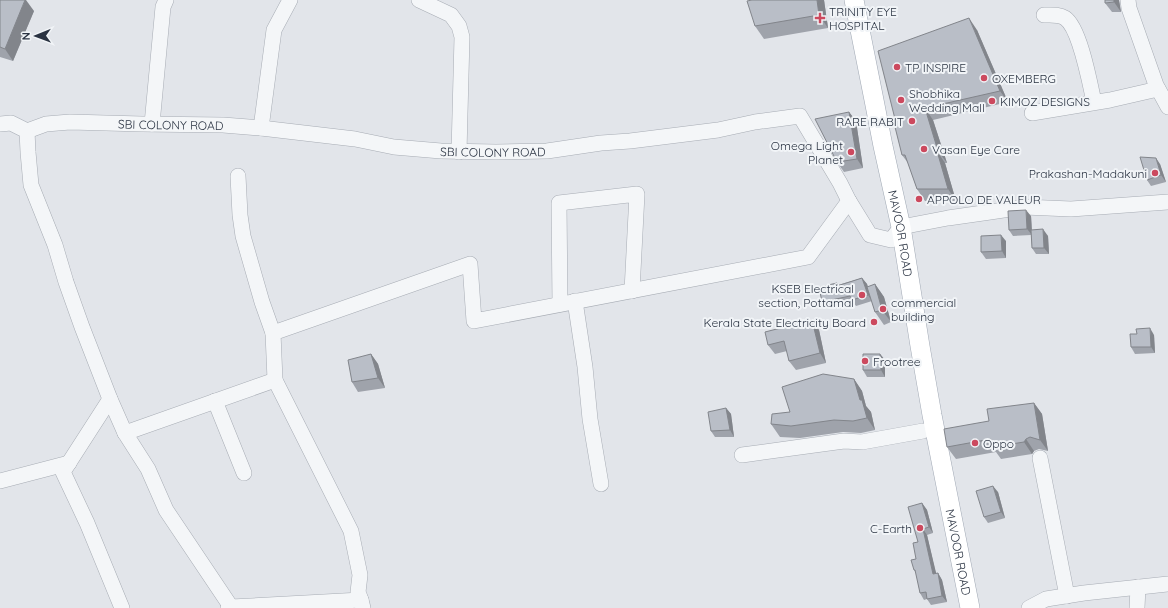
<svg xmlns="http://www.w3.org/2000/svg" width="1168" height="608" font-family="Quicksand,sans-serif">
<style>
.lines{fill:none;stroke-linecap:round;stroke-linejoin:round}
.minor-casing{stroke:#a7acb4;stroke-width:16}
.major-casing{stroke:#a1a9b5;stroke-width:20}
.minor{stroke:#f4f6f8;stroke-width:15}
.major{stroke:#fff;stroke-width:19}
.wall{fill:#9fa3ab}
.shaded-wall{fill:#82858b}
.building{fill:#b9bec7;stroke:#82858b}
.poi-dot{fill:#cc495e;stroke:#f1f4f7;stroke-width:1.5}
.labels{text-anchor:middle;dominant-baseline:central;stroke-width:4;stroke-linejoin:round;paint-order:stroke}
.poi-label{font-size:12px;fill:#2a3342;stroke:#f1f4f7;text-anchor:start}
.street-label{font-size:12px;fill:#2a3342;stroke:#f1f4f7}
</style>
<rect width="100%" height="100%" fill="#e2e5ea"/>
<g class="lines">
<defs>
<g id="minor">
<polyline points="419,0 451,15 459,26 462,37 459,152"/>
<polyline points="1128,0 1129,8 1156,85 1168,107"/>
<path d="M1044 15C1051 15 1059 14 1065 18 1080 28 1090 84 1094 102"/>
<polyline points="1032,113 1110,100 1158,89"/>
<polyline points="0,124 11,123 27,131 28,152 31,185 55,245 66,282 82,327 110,399 125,433 148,469 166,510 231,607"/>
<polyline points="152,124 163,7 166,0"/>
<polyline points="261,128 274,30 290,0"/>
<path id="s1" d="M27 131 46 124 70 122 142 124 223 125 261 128 355 139 394 147 441 151 496 152 547 151 601 143 630 141 718 130 755 122 800 116 840 183 849 201 870 235 891 240 901 227 948 218 990 212 1024 207 1071 209 1168 202"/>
<polyline points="238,176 240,215 243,236 262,302 273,333"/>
<polyline points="575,301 585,367 590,419 601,484"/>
<polyline points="560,304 559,203 637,194 632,291"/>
<polyline points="110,399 63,472 87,523 122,608"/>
<polyline points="215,401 244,473"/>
<polyline points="125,433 275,380"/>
<polyline points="742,455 844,441 862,442 923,431"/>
<polyline points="1040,458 1067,596"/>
<polyline points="0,481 69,463"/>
<polyline points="228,608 231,607 361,600"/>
<polyline points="363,608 361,600 358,592 360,575 351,531 275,380 273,333 470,264 474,321 808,257 849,201"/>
<polyline points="1029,608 1046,599 1084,593 1168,584"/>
<polyline points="1137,608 1138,587"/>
</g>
<g id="major">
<path id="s2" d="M854 0 874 100 883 146 901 227 920 346 932 415 970 608"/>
</g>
</defs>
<!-- minor casing -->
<use href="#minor" class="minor-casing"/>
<!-- major casing -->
<use href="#major" class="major-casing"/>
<!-- minor -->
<use href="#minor" class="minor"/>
<!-- major -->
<use href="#major" class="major"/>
</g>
<!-- wall -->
<g class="wall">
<polygon points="0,0 34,11 13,61 0,57"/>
<polygon points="752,0 824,0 828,28 764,39 755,26"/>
<polygon points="1119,1 1121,12 1112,12 1105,3"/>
<polygon points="977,30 1008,102 933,120 947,163 945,163 956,201 925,201 917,189 908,163 902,155 896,123"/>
<polygon points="849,112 856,121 863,168 844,172 837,162"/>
<polygon points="1160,164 1166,182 1151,186 1147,180"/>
<polygon points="1031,216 1032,230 1048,236 1049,254 1036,254 1032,248 1031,235 1013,236 1009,230"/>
<polygon points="1006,241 1006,258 986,259 981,252"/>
<polygon points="862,278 867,284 868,287 875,284 884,297 891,322 884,325 875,312 872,301 856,306 853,302 827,308 822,302 837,283 838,285"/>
<polygon points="812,320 819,330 826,363 796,370 789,361 787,351 775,354 768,345"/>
<polygon points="1137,334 1154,335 1155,353 1135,354 1131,347"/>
<polygon points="371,354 378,364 385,388 358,392 352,382"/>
<polygon points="880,354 885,360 885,377 867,377 863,370"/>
<polygon points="854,379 862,391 866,406 871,412 875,430 861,433 843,432 800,438 780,437 771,424 790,412"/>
<polygon points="1034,403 1042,414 1048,451 1039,449 1034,451 1032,454 1001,459 996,452 956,459 947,447 989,421"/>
<polygon points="726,408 731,414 734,437 715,437 711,431"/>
<polygon points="998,492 1005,518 988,523 984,517"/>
<polygon points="922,503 927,510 933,533 927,535 936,574 938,573 942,580 947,602 931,605 927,599 924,600 920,593 916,573 914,570 916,559"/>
</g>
<!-- shaded-wall -->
<g class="shaded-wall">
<polygon points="25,0 26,0 34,11 13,61 5,49"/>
<polygon points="817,0 824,0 828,28 819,15"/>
<polygon points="1114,0 1119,0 1121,12 1114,2"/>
<polygon points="969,18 977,30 1008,102 1000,91"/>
<polygon points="925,108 933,120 947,163 938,151"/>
<polygon points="849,112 856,121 863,168 857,159"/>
<polygon points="937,151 945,163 956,201 948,189"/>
<polygon points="1156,158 1160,164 1166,182 1161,175"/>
<polygon points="1026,210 1031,216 1032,235 1027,229"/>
<polygon points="1043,229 1048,236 1049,254 1044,248"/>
<polygon points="1001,235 1006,241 1006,258 1002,251"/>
<polygon points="862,278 867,284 872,301 868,295"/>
<polygon points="875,284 884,297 891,322 882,310"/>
<polygon points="812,320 819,330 826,363 820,353"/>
<polygon points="1150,328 1154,335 1155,353 1151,347"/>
<polygon points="371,354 378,364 385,388 378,378"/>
<polygon points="880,354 885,360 885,377 881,370"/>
<polygon points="854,379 862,391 866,406 871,412 875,430 867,418 860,400"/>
<polygon points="1034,403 1042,414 1048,451 1040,440"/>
<polygon points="726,408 731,414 734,437 730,430"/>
<polygon points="1026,439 1034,451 1032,454 1024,442"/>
<polygon points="993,486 998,492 1005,518 1001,512"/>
<polygon points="922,503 927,510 933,533 929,527"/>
<polygon points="923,529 927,535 938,581 933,574"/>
<polygon points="938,573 942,580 947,602 942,596"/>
</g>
<!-- building -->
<g class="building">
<polygon points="0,0 25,0 5,49 0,47"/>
<polygon points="752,0 817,0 819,15 755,26 747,1"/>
<polygon points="1105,0 1114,0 1114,2 1105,3"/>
<polygon points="969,18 1000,91 925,108 938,151 937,151 948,189 917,189 905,155 902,155 894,123 896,123 878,51"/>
<polygon points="849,112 857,159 837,162 815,119"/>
<polygon points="1140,157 1156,158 1161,175 1147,180"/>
<polygon points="1026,210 1027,229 1009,230 1008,211"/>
<polygon points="1043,229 1044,248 1032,248 1031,230"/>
<polygon points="1001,235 1002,251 981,252 981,236"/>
<polygon points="862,278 868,295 852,300 850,296 822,302 819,287 837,283 837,286"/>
<polygon points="875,284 882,310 875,312 867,287"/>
<polygon points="812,320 820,353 789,361 784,341 768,345 765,332"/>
<polygon points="1150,328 1151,347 1131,347 1130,334 1137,334 1136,329"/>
<polygon points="371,354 378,378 352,382 348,360"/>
<polygon points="863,354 880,354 881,370 863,370"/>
<polygon points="823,374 854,379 860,400 862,400 867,418 853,421 834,420 791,426 771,424 772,414 790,412 782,387"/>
<polygon points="1034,403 1040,440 1030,437 1026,439 1024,442 993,447 991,439 947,447 944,429 989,421 987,409"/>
<polygon points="726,408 730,430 711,431 708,412"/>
<polygon points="993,486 1001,512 984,517 976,491"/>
<polygon points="922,503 929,527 923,529 933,574 938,573 942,596 927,599 926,592 920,593 915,570 914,570 911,560 916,559 913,543 918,542 908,507"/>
</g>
<!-- markers -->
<g class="poi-dot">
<path d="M818 12h4v4h4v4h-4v4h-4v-4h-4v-4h4z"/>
<circle cx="897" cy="67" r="4"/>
<circle cx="984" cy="78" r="4"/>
<circle cx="901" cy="100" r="4"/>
<circle cx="992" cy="101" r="4"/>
<circle cx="912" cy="121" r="4"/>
<circle cx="924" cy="149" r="4"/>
<circle cx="851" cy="152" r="4"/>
<circle cx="1155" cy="173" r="4"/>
<circle cx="919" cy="199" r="4"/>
<circle cx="862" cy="295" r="4"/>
<circle cx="883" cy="309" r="4"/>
<circle cx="874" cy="322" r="4"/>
<circle cx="865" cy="361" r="4"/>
<circle cx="975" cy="443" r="4"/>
<circle cx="920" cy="528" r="4"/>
</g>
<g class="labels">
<!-- poi labels -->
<g class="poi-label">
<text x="829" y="11">TRINITY EYE<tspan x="829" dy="14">HOSPITAL</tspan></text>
<text x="905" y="67">TP INSPIRE</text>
<text x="992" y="78">OXEMBERG</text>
<text x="909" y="93">Shobhika<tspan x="909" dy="14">Wedding Mall</tspan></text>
<text x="1000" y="101">KIMOZ DESIGNS</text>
<text x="904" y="121" text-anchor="end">RARE RABIT</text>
<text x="843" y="145" text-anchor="end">Omega Light<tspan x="843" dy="14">Planet</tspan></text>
<text x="932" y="149">Vasan Eye Care</text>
<text x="1147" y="173" text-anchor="end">Prakashan-Madakuni</text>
<text x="927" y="199">APPOLO DE VALEUR</text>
<text x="854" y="288" text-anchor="end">KSEB Electrical<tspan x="854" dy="14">section, Pottamal</tspan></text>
<text x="891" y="302">commercial<tspan x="891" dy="14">building</tspan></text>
<text x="866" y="322" text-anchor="end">Kerala State Electricity Board</text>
<text x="873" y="361">Frootree</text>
<text x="983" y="443">Oppo</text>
<text x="912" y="528" text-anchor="end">C-Earth</text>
</g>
<!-- street labels -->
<g class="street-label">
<text stroke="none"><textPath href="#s1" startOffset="145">SBI COLONY ROAD</textPath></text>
<text stroke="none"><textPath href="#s1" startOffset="469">SBI COLONY ROAD</textPath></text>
<text stroke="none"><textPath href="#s2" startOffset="238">MAVOOR ROAD</textPath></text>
<text stroke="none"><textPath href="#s2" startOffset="562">MAVOOR ROAD</textPath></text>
</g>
</g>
<!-- north arrow -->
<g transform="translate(36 36) rotate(269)" stroke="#f1f4f7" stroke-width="3" paint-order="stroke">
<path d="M0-3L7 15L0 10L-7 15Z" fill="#2a3342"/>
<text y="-6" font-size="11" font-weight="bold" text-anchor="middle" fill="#2a3342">N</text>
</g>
</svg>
